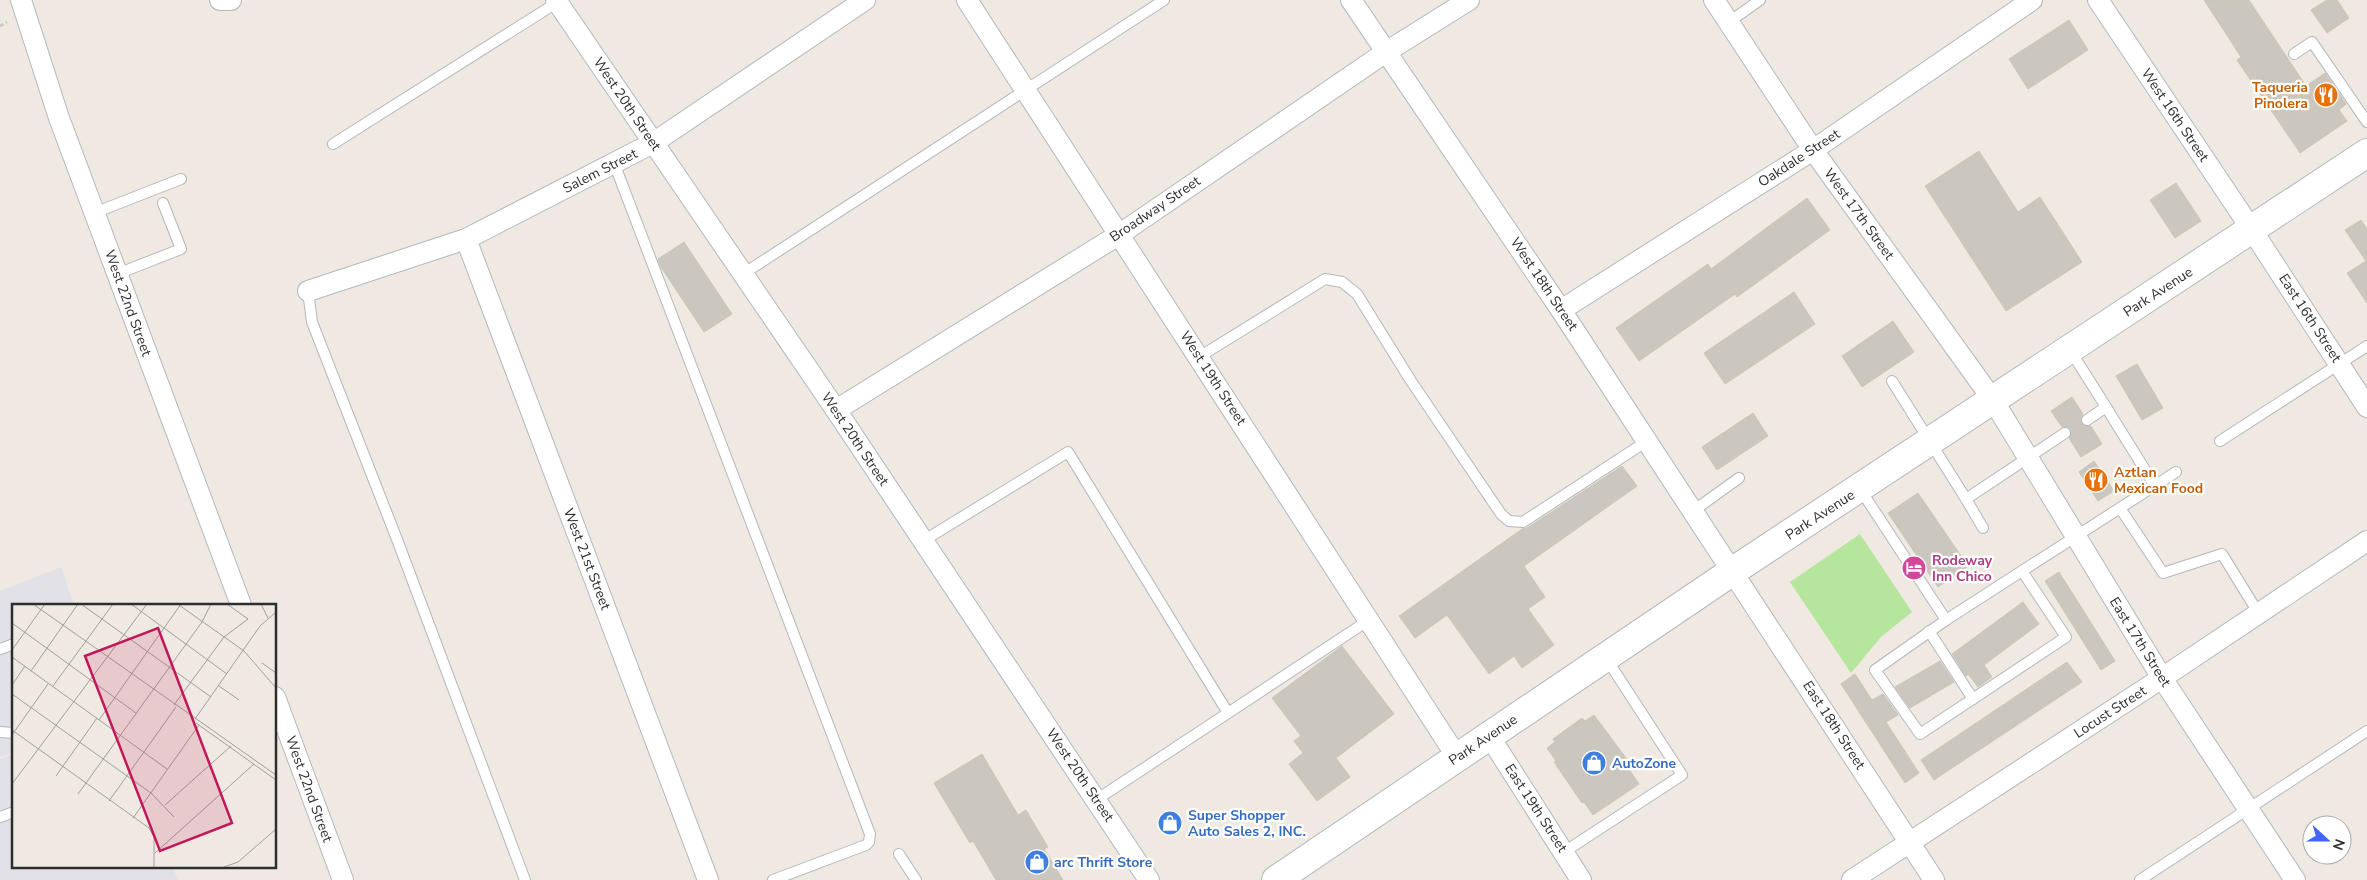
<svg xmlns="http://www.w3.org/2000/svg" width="2367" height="880" font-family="'Nunito Sans',sans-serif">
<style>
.industrial{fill:#e3e1e8}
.green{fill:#b6e59e}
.building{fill:#cbc7bf;stroke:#cbc5ba}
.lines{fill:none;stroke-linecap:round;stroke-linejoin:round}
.service-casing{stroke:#b4b7c1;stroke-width:12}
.minor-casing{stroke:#b4b7c1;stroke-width:22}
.secondary-casing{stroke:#b4b7c1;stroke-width:30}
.path{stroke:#c9c9c9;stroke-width:3;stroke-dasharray:4 2.5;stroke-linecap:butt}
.service{stroke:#fff;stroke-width:10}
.minor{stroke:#fff;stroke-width:20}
.secondary{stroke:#fff;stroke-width:28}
.labels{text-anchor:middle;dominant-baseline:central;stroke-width:4.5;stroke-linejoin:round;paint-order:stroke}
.food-label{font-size:14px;font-weight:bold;fill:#c56008;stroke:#fff;text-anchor:end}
.street-label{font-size:14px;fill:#2e2e2e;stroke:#fff}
.hotel-label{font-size:14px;font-weight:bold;fill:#b23c85;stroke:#fff;text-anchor:start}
.shop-label{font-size:14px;font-weight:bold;fill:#366cbe;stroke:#fff;text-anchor:start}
.inset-road{fill:none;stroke:#a29e99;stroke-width:1}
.view{fill:#c2185b;fill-opacity:0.15;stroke:#c2185b;stroke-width:2.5}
.inset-edge{fill:none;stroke:#2e2e2e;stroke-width:2.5}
</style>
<rect width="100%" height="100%" fill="#efe9e1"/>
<!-- industrial -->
<g class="industrial">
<polygon points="61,567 74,605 14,605 14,752 0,757 0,591"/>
<polygon points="14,753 14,866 172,866 178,880 0,880 0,759"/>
</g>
<!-- green -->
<polygon class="green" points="1860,534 1912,612 1881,637 1851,673 1790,582"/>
<!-- building -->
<g class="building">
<polygon points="2204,0 2249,0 2306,86 2325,73 2346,104 2339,110 2347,121 2300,153 2237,60 2241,57"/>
<polygon points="2327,0 2337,0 2349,18 2327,33 2311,10"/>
<polygon points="2069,20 2088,50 2028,89 2009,59"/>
<polygon points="1979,151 2018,212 2040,197 2082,262 2006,311 1925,186"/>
<polygon points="2176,183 2201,221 2175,238 2150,200"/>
<polygon points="1807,198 1830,230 1737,297 1735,294 1639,361 1616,328 1708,264 1711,269"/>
<polygon points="2361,220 2367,229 2367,303 2347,273 2366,261 2345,230"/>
<polygon points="684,242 732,314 704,332 661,267 658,259"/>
<polygon points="1794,292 1815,324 1725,384 1704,353"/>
<polygon points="1893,321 1914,352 1862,387 1842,356"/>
<polygon points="2137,364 2163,408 2142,420 2116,376"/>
<polygon points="2072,397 2083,414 2081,417 2081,423 2084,426 2091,426 2102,444 2081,457 2069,438 2071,430 2068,427 2062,427 2051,411"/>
<polygon points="1753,413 1768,436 1717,470 1702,447"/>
<polygon points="2094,461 2114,491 2098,501 2079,472"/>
<polygon points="1622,466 1637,486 1524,566 1545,597 1528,609 1554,645 1522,668 1514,656 1489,674 1447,615 1415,638 1399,616 1522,529 1527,528"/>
<polygon points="1918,493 1968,566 1938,587 1888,513"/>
<polygon points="2059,572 2115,661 2101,670 2045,581"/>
<polygon points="2023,602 2039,624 1984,665 1992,677 1978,687 1968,674 1966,676 1952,654"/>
<polygon points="1342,646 1394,714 1336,758 1350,777 1317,801 1289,764 1303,753 1294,741 1301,736 1272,698"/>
<polygon points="1940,661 1954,682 1910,708 1895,687"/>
<polygon points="2067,662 2082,682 1934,780 1921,760"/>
<polygon points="1855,674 1872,700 1883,694 1898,715 1886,722 1919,773 1905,783 1841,684"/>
<polygon points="1594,715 1629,762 1626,765 1639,784 1593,815 1584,802 1582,803 1554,762 1556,761 1547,748 1555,742 1553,739 1582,718 1585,721"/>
<polygon points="982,754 1018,815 1026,810 1048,847 1044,849 1063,880 996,880 973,841 970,843 934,783"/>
</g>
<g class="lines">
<defs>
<g id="service">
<polyline points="1729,22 1760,0"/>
<polyline points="2294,54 2312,42 2367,122"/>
<polyline points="333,144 561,0"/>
<polyline points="614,163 870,834 869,842 866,845 773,880"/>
<polyline points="94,213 181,179"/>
<polyline points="117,274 181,249 163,203"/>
<polyline points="743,274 1164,0"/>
<polyline points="308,291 312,322 398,542 525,880"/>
<polyline points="2070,350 2106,407 2087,420"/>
<polyline points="1199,357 1325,279 1342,282 1357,294 1411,381 1501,514 1509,521 1523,522 1647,441"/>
<polyline points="1892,381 1966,499 2065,433"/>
<polyline points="2106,407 2155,486"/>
<polyline points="2220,441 2367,346"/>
<polyline points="1860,489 1946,620 1875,670 1920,734 2066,637 2022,571 2176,472"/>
<polyline points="1966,499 1983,528"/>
<polyline points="2120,508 2163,573 2222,554 2259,614"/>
<polyline points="1693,511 1739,478"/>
<polyline points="923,541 1068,452 1228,713 1369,620"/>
<polyline points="1946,620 2022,571"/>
<polyline points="1929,631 1973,699"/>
<polyline points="0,649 14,644"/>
<polyline points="0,732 14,733"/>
<polyline points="1096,800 1228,713"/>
<polyline points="0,817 14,812"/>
<polyline points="1564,852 1682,775 1606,658"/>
<polyline points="899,854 916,880"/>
<polyline points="2140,880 2367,731"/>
</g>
<g id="minor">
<polyline points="21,0 59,118 241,605"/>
<polyline points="220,0 231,0"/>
<polyline points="556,0 836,410 1149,880"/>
<polyline points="967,0 1457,757"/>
<polyline points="1351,0 1561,310 1934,880"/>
<polyline points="1714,0 1813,150 1993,400 2162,678 2295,880"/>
<polyline points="2098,0 2252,230 2367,407"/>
<polyline points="466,239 708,880"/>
<polyline points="308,291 466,239 653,143 865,0"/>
<polyline points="1561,310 1813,150 2032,0"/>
<polyline points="836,410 1120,234 1386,52 1469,0"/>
<polyline points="275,697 343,880"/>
<polyline points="1490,737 1581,880"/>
<polyline points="1852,880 2162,678 2367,541"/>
</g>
<polyline id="secondary" points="1276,880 1733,571 2367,153"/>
</defs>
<!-- service casing -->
<use href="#service" class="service-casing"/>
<!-- minor casing -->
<use href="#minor" class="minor-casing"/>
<!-- secondary casing -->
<use href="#secondary" class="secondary-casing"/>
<!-- path -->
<polyline class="path" points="0,26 7,22"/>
<!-- service -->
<use href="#service" class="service"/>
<!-- minor -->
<use href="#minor" class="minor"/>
<!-- secondary -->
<use href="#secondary" class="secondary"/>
</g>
<!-- icons -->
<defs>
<symbol id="restaurant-disc" viewBox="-11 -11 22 22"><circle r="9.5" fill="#e8710a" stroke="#fff"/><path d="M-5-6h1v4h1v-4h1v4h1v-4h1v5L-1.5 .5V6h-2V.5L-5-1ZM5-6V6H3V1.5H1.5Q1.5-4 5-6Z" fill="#fff"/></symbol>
<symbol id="hotel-disc" viewBox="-11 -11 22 22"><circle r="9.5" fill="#d1479c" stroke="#fff"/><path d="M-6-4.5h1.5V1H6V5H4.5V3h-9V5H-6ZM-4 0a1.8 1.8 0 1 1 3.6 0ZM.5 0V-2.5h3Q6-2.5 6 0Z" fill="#fff"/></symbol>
<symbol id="shop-disc" viewBox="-11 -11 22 22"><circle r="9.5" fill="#3f7fe0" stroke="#fff"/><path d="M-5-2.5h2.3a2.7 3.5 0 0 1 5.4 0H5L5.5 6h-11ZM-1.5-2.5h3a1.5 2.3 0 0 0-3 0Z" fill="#fff"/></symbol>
</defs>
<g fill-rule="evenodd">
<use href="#restaurant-disc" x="2312" y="81" width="28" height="28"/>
<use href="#restaurant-disc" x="2082" y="466" width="28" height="28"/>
<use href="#hotel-disc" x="1900" y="554" width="28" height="28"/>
<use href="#shop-disc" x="1580" y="749" width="28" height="28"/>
<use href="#shop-disc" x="1156" y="809" width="28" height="28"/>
<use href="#shop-disc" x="1023" y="848" width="28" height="28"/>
</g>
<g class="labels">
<!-- food labels -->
<g class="food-label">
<text x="2308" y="87">Taqueria<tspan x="2308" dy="16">Pinolera</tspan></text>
<text x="2114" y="472" text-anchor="start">Aztlan<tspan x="2114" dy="16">Mexican Food</tspan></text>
</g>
<!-- street labels -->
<g class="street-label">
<text transform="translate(627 104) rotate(56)">West 20th Street</text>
<text transform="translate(2175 115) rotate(56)">West 16th Street</text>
<text transform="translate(1799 158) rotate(-33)">Oakdale Street</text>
<text transform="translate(600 171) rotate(-27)">Salem Street</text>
<text transform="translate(1155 209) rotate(-34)">Broadway Street</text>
<text transform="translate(1859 214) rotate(54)">West 17th Street</text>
<text transform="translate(1544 284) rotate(56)">West 18th Street</text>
<text transform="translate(2158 292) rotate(-33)">Park Avenue</text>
<text transform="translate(128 303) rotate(70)">West 22nd Street</text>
<text transform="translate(2310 318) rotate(57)">East 16th Street</text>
<text transform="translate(1213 378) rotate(57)">West 19th Street</text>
<text transform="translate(855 439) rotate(56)">West 20th Street</text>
<text transform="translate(1820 515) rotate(-33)">Park Avenue</text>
<text transform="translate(587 559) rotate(69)">West 21st Street</text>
<text transform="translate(2140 642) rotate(58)">East 17th Street</text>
<text transform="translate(2110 712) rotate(-33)">Locust Street</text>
<text transform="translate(1834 725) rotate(57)">East 18th Street</text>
<text transform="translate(1483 740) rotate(-34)">Park Avenue</text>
<text transform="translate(1080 775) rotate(56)">West 20th Street</text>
<text transform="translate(309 789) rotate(70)">West 22nd Street</text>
<text transform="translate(1536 808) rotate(57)">East 19th Street</text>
</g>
<!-- hotel labels -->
<g class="hotel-label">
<text x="1932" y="560">Rodeway<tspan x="1932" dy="16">Inn Chico</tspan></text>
</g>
<!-- shop labels -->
<g class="shop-label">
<text x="1612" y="763">AutoZone</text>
<text x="1188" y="815">Super Shopper<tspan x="1188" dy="16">Auto Sales 2, INC.</tspan></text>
<text x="1054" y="862">arc Thrift Store</text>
</g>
</g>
<!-- overview -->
<g transform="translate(12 604)">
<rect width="264" height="264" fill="#efe9e1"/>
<path class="inset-road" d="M21 0 264 171M69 0 199 93M119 0 215 70M249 0 256 14M167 1 232 47 264 84M0 19 124 109M0 46 33 0M0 53 155 165M250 59 264 69M19 67 66 0M0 81 13 62M41 82 101 0M207 82 227 96M0 90 139 189 162 213M162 101 212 33 236 15 215 0M183 115 248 22 264 8M87 116 169 0M184 119 264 176M0 126 137 224 142 233V263M0 131 36 80M44 172 85 114M0 180 135 0M66 190 190 18 199 0M97 197 164 103M153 201 219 142M121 214 187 121M143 249 242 160M212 263 226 258 264 225"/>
<path class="view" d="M146 24 220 219 148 247 73 52Z"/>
<rect width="264" height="264" class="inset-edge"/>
</g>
<!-- north arrow -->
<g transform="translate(2327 840) rotate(111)"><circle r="24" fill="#ffffff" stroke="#ababab"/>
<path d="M0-4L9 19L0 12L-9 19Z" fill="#4264fb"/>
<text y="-8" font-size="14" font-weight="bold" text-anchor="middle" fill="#2e2e2e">N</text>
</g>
</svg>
